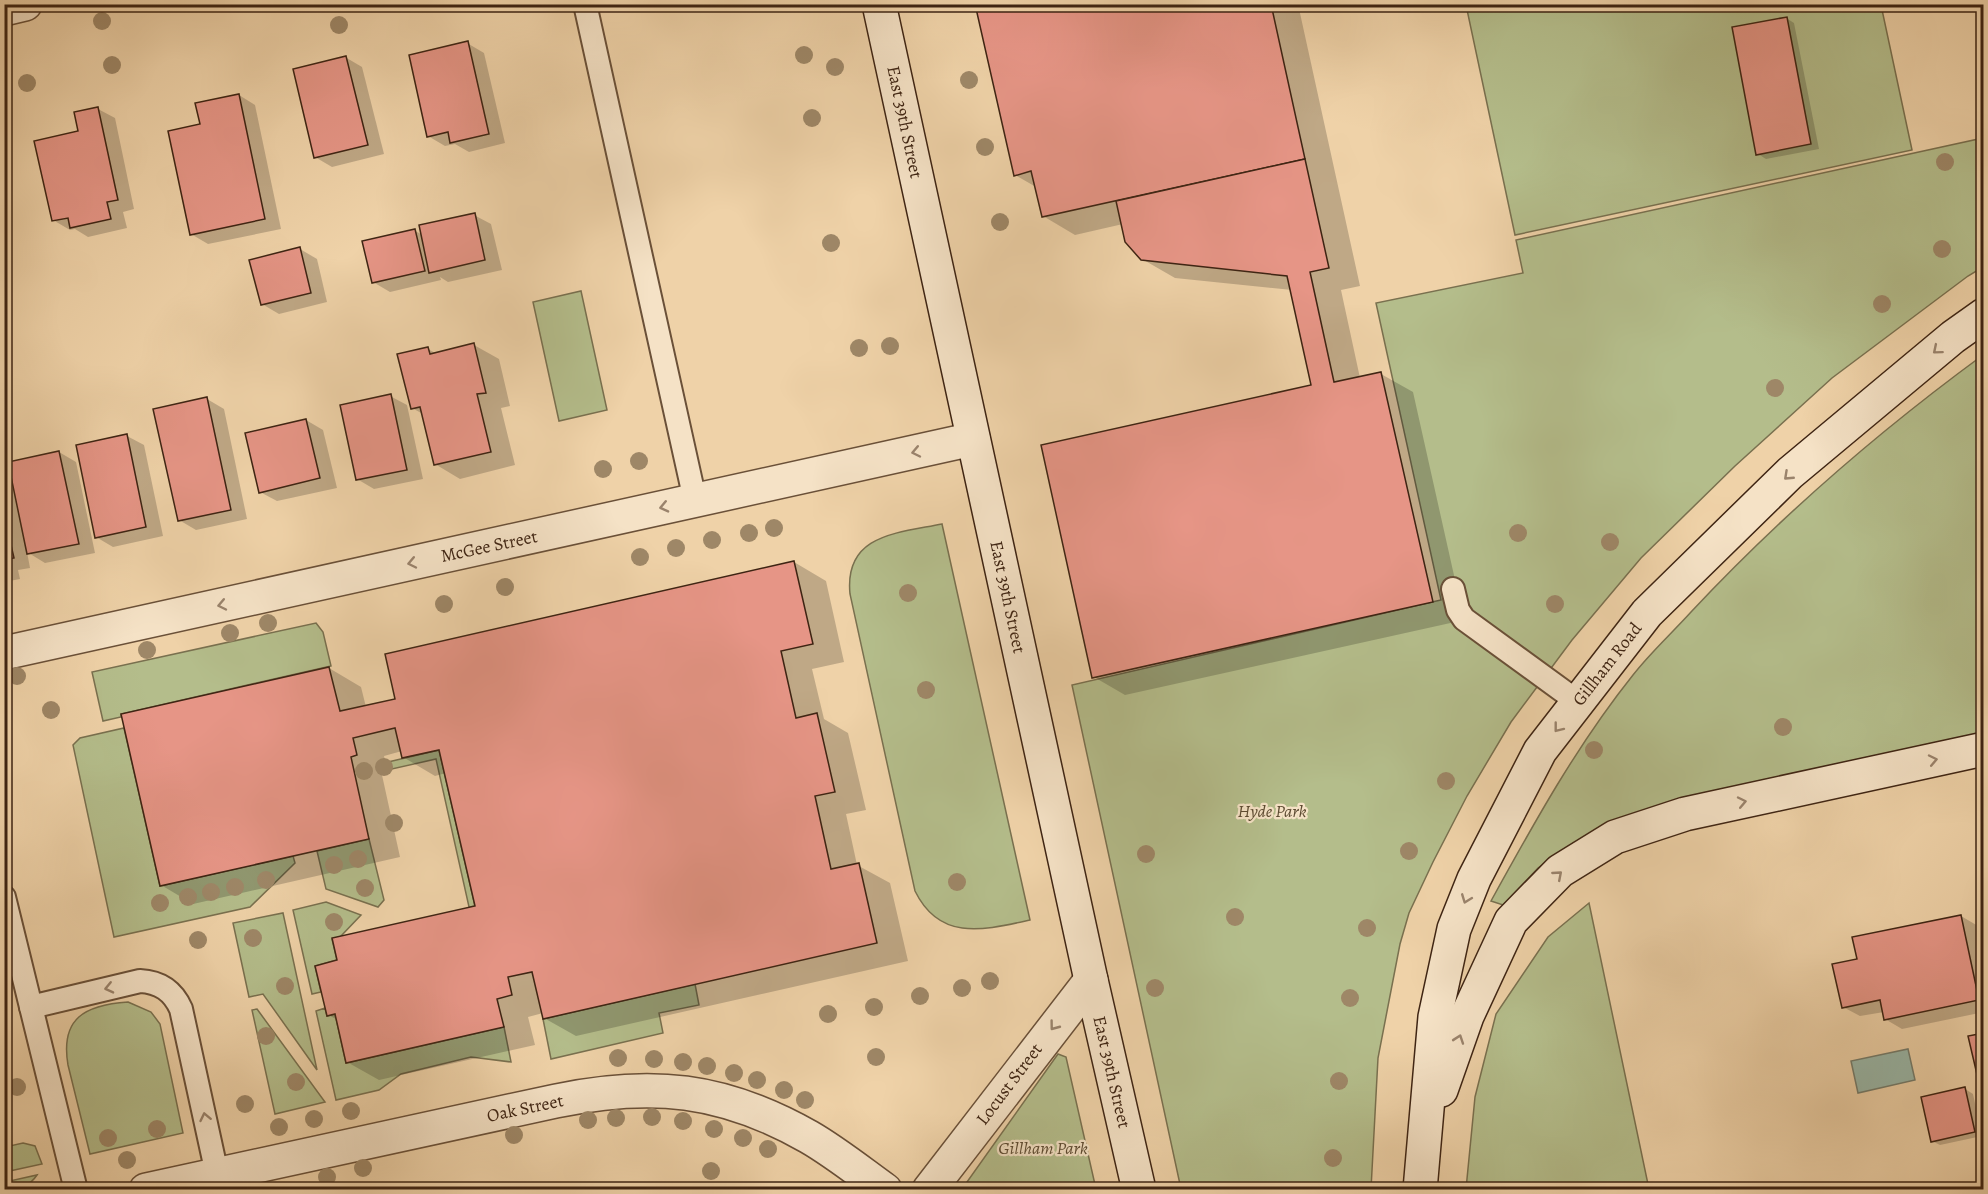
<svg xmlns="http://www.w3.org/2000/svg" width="1988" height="1194" font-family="Alegreya,serif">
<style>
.green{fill:#b4bd8b;stroke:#79704f;stroke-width:1.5}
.water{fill:#9ab8a9;stroke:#757d6d;stroke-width:1.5}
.shadow{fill:#0003}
.building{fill:#e69586;stroke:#3e2413;stroke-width:1.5}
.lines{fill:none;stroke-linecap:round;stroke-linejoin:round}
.service-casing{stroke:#6a5038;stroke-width:26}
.minor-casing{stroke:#6a5038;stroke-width:36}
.secondary-casing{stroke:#3e2413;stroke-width:36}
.service{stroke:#f5e2c6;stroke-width:22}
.minor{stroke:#f5e2c6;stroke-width:33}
.secondary{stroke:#f5e2c6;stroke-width:33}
.tree{fill:#9e8767}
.oneway{stroke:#9a836c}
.labels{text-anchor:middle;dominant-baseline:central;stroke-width:4.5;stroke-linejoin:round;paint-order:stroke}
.street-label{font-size:18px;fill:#3e2413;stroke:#f5e2c6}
.park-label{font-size:18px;font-style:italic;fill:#5c4a31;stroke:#f5e2c6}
</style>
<rect width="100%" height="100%" fill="#efd2a8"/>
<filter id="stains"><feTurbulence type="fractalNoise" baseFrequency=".00333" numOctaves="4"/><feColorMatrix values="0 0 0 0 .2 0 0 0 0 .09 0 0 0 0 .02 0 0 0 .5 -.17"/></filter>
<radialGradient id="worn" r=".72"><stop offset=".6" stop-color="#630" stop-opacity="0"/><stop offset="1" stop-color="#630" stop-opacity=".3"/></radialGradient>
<!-- green -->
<g class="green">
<polygon points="1466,5 1881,5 1912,150 1515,235"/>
<polygon points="1983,138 1983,267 1968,276 1832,378 1735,466 1641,558 1572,640 1511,722 1467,796 1433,862 1409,913 1400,944 1378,1058 1371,1189 1181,1189 1072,685 1441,600 1376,303 1523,273 1516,240"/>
<polygon points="581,291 607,410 559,421 533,302"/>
<path d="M1983 355V736L1575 842 1538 868 1503 905 1491 901C1534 823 1577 745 1633 675 1650 653 1672 633 1691 612 1780 517 1878 432 1983 355Z"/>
<path d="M942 524 1030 920C984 930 940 942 915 891L850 594C844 534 898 533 942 524Z"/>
<polygon points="316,623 323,632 331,666 121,714 121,717 103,721 92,672"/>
<polygon points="124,728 160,886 293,856 295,863 250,907 114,937 73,745 80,738"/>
<polygon points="439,750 475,906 469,907 436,759 392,769 388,762"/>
<polygon points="369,839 384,900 378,907 326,889 317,851"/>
<polygon points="326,902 361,915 340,937 332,939 337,960 315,966 321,992 312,994 293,910"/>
<polygon points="1589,903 1649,1189 1466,1189 1475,1097 1496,1014 1548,937"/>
<polygon points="283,913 317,1070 263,994 249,997 233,923"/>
<polygon points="695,984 699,1005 659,1013 663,1033 551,1059 543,1019"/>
<path d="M128 1002 151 1012 160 1024 183 1133 90 1154 68 1065C60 1018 85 1005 128 1002Z"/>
<polygon points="325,1008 327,1016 335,1014 346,1063 504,1027 511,1062 471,1057 401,1074 379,1090 336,1100 316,1011"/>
<polygon points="257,1009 325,1102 275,1114 252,1010"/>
<polygon points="1058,1054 1066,1057 1096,1189 962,1189"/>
<polygon points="23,1143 35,1146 42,1164 5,1172 5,1147"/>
<path d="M37 1175C29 1187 18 1190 5 1189V1182Z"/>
</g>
<!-- water -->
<polygon class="water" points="1908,1049 1915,1080 1858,1093 1851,1061"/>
<!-- shadow -->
<g class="shadow">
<polygon points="977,4 1298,4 1360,286 1341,290 1360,378 1381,374 1413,392 1464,620 1125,695 1094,677 1313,386 1292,290 1175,278 1142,259 1123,224 1075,235 1043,216 1036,187 1015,175"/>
<polygon points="1786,18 1794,23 1819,149 1766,159 1758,154"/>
<polygon points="467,43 484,53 505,143 469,152 455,144 445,146 428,136"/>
<polygon points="345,57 362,67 384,154 332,167 315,157"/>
<polygon points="239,95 255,105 281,229 208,244 191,234 202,125"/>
<polygon points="98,109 115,118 134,209 123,212 127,228 88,237 75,229 70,230 53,220 80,133"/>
<polygon points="474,215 491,224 502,270 448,282 440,277 441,280 390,292 373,282 415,231 423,235"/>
<polygon points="300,249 317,259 327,302 279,314 262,304"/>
<polygon points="474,345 499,359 510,406 501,408 515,465 460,479 435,464 423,414 412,408 428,349 437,354"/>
<polygon points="390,396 407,405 423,479 374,489 357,479"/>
<polygon points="207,399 224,409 247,519 196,530 179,520"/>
<polygon points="306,420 323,430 337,488 277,501 260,492"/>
<polygon points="127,436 144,445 163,536 113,547 96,537"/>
<polygon points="59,452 76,462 95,553 45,563 27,552 30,568 18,570 20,579 4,582 4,468 12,472"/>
<polygon points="794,562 826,581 844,662 812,669 824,719 848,733 866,810 846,814 857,865 890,883 908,961 576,1036 544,1018 543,1013 528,1017 535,1045 379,1080 347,1062 338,1020 328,1015 339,961 476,907 446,773 435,776 403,757 402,751 384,756 388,773 382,775 400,857 193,904 161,885 329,668 361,687 366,707 397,700"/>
<polygon points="1961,916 1978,926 1984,953 1984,1012 1902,1029 1885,1019 1884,1012 1860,1016 1843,1007 1858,960"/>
<polygon points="1965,1089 1973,1094 1982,1136 1940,1145 1932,1141"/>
</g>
<!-- building -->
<g class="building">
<polygon points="975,4 1271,4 1305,159 1042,217 1031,171 1014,176"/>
<polygon points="1787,17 1811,144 1756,155 1732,27"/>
<polygon points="468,41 489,134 450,143 448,132 427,137 409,55"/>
<polygon points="346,56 368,145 314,158 293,69"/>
<polygon points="239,94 265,219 190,235 168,131 200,124 195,103"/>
<polygon points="98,107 118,200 107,202 111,219 70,228 68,218 52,221 34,141 78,131 74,112"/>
<polygon points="1305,159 1329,268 1310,272 1334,382 1381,372 1433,602 1092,678 1041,445 1311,385 1287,276 1141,260 1125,242 1116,201"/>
<polygon points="475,213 485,260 429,273 419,225"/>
<polygon points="415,229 425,271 372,283 362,241"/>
<polygon points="300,247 311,293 261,305 249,260"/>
<polygon points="474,343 486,393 477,394 491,452 434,465 420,407 411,409 397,354 428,347 430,354"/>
<polygon points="391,394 407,470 356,480 340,405"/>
<polygon points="207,397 231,510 178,521 153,409"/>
<polygon points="306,419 320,478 259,493 245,433"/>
<polygon points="127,434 146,527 95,538 76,445"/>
<polygon points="59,451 79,544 27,554 8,462"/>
<polygon points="4,515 14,558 4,560"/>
<polygon points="794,561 813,644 781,651 796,718 817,713 835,792 815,796 831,869 859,863 877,943 543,1019 532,972 508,977 512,995 497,999 504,1027 346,1063 335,1014 327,1016 315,966 337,960 332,938 475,906 439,750 402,758 395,728 353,738 357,755 351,757 369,839 160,886 121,714 329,667 340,711 395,699 385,654"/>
<polygon points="1961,915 1979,1000 1884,1020 1880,1000 1842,1008 1832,964 1857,959 1852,937"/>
<polygon points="1984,1033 1984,1082 1979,1083 1968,1036"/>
<polygon points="1965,1087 1975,1132 1931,1142 1921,1097"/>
</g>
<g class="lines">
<defs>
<g id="service">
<polyline points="585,4 695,500"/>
<polyline points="1453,589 1458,610 1464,619 1578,702"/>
<polyline points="4,897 76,1190"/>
<path d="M31 1007 140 981C160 982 173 991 181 1009L217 1174"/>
</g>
<g id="minor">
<polyline points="4,9 25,4"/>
<polyline points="4,653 973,439"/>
<path d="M146 1190 556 1101C651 1081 723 1088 809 1137 835 1152 860 1172 885 1190"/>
<polyline points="929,1190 1091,980"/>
</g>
<g id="secondary">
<polyline points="879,4 1091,980 1139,1190"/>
<polyline points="1441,1090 1467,1016 1511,921 1560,871 1615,837 1685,814 1984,749"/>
<polyline points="1420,1190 1435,1017 1454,929 1474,879 1540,751 1647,613 1790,473 1953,337 1984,315"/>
</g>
</defs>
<!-- service casing -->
<use href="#service" class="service-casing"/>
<!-- minor casing -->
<use href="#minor" class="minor-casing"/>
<!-- secondary casing -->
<use href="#secondary" class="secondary-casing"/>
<!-- service -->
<use href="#service" class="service"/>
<!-- minor -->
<use href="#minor" class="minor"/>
<!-- secondary -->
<use href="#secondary" class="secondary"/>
</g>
<!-- trees -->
<g class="tree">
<circle cx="102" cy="21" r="9"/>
<circle cx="339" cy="25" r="9"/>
<circle cx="804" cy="55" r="9"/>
<circle cx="112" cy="65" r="9"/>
<circle cx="835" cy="67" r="9"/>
<circle cx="969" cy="80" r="9"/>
<circle cx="27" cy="83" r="9"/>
<circle cx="812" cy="118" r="9"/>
<circle cx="985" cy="147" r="9"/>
<circle cx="1945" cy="162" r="9"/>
<circle cx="1000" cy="222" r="9"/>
<circle cx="831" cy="243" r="9"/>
<circle cx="1942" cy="249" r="9"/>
<circle cx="1882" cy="304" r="9"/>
<circle cx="890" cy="346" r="9"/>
<circle cx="859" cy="348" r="9"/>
<circle cx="1775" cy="388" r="9"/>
<circle cx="639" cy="461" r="9"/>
<circle cx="603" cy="469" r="9"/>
<circle cx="774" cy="528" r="9"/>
<circle cx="749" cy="533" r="9"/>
<circle cx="1518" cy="533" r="9"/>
<circle cx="712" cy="540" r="9"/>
<circle cx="1610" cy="542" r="9"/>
<circle cx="676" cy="548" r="9"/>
<circle cx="640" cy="557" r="9"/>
<circle cx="505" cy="587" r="9"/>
<circle cx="908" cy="593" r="9"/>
<circle cx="444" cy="604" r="9"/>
<circle cx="1555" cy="604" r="9"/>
<circle cx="268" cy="623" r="9"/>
<circle cx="230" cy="633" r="9"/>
<circle cx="147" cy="650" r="9"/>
<circle cx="17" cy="676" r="9"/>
<circle cx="926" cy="690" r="9"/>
<circle cx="51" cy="710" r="9"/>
<circle cx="1783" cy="727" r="9"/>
<circle cx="1594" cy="750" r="9"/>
<circle cx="384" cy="767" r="9"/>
<circle cx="364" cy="771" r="9"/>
<circle cx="1446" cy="781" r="9"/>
<circle cx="394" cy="823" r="9"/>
<circle cx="1409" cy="851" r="9"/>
<circle cx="1146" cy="854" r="9"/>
<circle cx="358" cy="859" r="9"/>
<circle cx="334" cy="865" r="9"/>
<circle cx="266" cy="880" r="9"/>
<circle cx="957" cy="882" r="9"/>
<circle cx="235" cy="887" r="9"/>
<circle cx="365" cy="888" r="9"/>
<circle cx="211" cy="892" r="9"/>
<circle cx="188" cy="897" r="9"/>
<circle cx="160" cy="903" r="9"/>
<circle cx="1235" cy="917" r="9"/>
<circle cx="334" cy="922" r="9"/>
<circle cx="1367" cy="928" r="9"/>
<circle cx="253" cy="938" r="9"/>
<circle cx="198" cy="940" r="9"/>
<circle cx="990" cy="981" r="9"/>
<circle cx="285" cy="986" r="9"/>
<circle cx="962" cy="988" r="9"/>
<circle cx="1155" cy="988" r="9"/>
<circle cx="920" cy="996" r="9"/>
<circle cx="1350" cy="998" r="9"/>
<circle cx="874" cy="1007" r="9"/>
<circle cx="828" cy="1014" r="9"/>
<circle cx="266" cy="1036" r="9"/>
<circle cx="876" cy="1057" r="9"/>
<circle cx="618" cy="1058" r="9"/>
<circle cx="654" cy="1059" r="9"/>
<circle cx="683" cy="1062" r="9"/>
<circle cx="707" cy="1066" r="9"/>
<circle cx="734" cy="1073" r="9"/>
<circle cx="757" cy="1080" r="9"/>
<circle cx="1339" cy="1081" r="9"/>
<circle cx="296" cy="1082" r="9"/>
<circle cx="17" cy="1087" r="9"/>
<circle cx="784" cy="1090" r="9"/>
<circle cx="805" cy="1100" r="9"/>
<circle cx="245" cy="1104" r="9"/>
<circle cx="351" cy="1111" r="9"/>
<circle cx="652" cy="1117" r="9"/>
<circle cx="616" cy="1118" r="9"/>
<circle cx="314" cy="1119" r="9"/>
<circle cx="588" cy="1120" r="9"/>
<circle cx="683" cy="1121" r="9"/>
<circle cx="279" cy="1127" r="9"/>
<circle cx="157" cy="1129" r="9"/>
<circle cx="714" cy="1129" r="9"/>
<circle cx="514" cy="1135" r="9"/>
<circle cx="108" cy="1138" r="9"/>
<circle cx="743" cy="1138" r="9"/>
<circle cx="768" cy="1149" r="9"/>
<circle cx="1333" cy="1158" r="9"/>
<circle cx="127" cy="1160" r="9"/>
<circle cx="363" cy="1168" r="9"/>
<circle cx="711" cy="1171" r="9"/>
<circle cx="327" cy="1177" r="9"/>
</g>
<!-- one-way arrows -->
<defs><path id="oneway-chevron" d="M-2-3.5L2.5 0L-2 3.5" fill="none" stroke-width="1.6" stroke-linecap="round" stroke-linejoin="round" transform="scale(1.5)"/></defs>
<g class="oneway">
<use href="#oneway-chevron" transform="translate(1937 350) rotate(140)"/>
<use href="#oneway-chevron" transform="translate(916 452) rotate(168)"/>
<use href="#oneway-chevron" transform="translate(1788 476) rotate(137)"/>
<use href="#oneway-chevron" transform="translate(664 507) rotate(167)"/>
<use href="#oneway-chevron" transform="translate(412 563) rotate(168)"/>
<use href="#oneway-chevron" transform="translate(222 605) rotate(168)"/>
<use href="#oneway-chevron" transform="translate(1558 728) rotate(128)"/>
<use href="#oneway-chevron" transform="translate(1933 760) rotate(-12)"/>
<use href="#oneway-chevron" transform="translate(1742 802) rotate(-12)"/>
<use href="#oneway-chevron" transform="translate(1558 875) rotate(-41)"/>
<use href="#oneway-chevron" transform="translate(1466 899) rotate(111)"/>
<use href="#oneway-chevron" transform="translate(109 988) rotate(167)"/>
<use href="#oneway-chevron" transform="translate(1054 1026) rotate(127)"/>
<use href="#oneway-chevron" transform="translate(1459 1039) rotate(-71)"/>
<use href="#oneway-chevron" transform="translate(205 1117) rotate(-102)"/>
</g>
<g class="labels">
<!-- street labels -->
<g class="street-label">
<text transform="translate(905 122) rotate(78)">East 39th Street</text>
<text transform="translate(489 546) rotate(-12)">McGee Street</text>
<text transform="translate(1008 597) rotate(78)">East 39th Street</text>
<text transform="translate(1607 664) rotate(-52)">Gillham Road</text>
<text transform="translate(1112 1072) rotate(77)">East 39th Street</text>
<text transform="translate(1009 1084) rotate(-53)">Locust Street</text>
<text transform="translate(525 1108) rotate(-12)">Oak Street</text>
</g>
<!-- park labels -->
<g class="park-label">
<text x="1272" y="811">Hyde Park</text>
<text x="1043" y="1148">Gillham Park</text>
</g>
</g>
<!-- margin -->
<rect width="1988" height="1194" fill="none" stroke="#efd2a8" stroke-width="24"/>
<rect x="6" y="6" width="1976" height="1182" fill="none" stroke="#3e2413" stroke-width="3"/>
<rect x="12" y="12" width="1964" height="1170" fill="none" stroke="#3e2413" stroke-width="1.5"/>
<rect width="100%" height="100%" filter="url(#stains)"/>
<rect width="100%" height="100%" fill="url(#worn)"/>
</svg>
